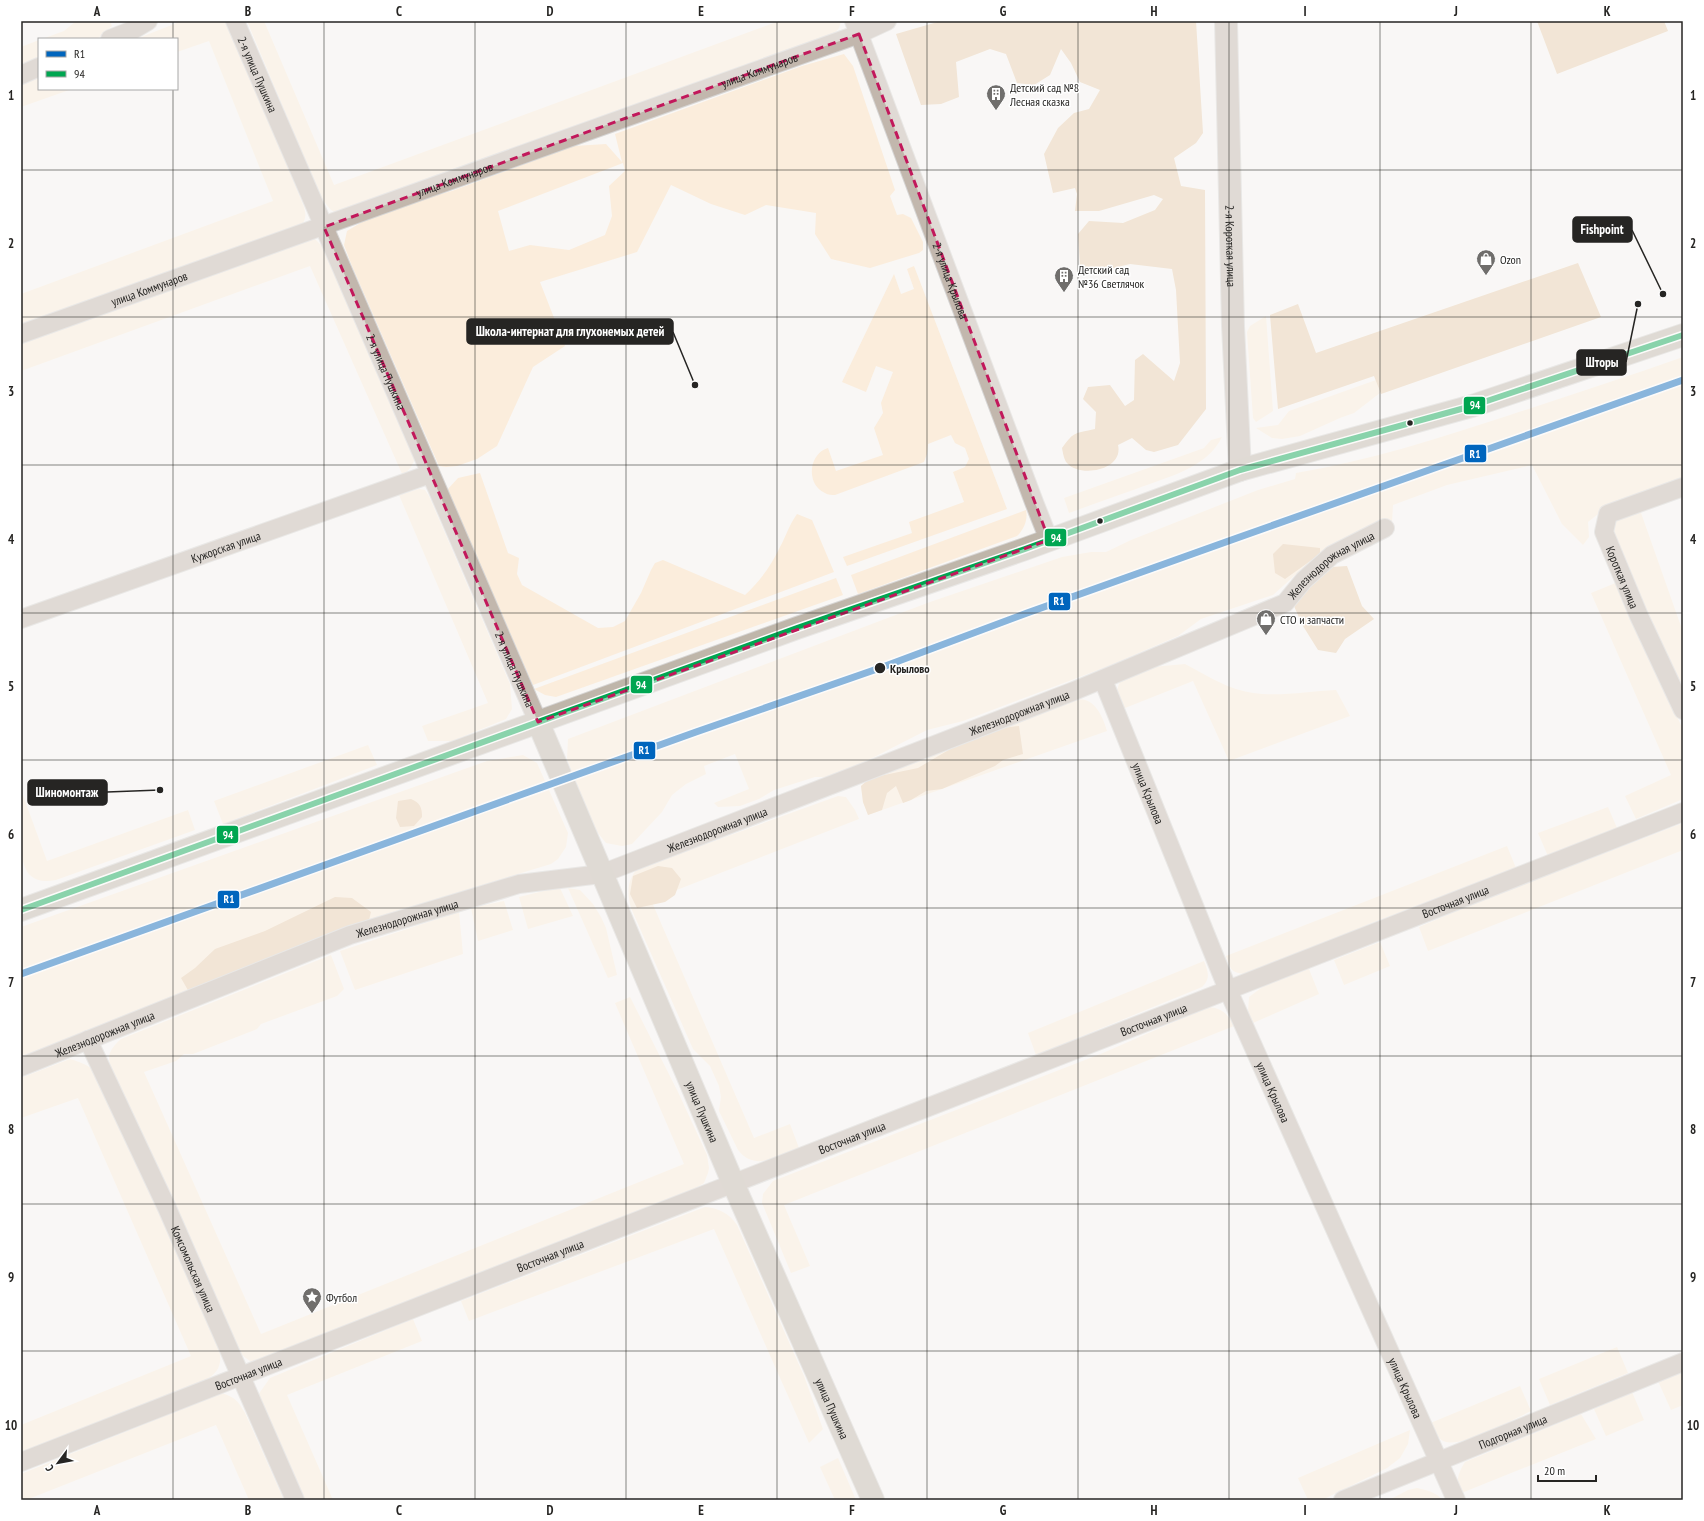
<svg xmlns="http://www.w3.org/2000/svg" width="1704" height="1521" font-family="'PT Sans Narrow',sans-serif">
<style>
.green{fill:#fbeddc;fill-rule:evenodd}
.forest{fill:#e8ceaf}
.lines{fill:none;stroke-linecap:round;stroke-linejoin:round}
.minor-casing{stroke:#d6d5d4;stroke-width:20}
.tertiary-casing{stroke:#d6d5d4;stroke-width:24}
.secondary-casing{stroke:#d6d5d4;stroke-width:24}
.minor{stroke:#c2b7ad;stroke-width:18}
.tertiary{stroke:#c2b7ad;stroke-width:22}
.secondary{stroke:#bfb6aa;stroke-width:22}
.bus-1-casing{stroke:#fff;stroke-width:9}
.bus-1{stroke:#00a651;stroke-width:6}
.rail-1-casing{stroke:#fff;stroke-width:10}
.rail-1{stroke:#0065bd;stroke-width:7}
.marked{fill:none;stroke:#c2185b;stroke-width:3;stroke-dasharray:8 5;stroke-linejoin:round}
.grid{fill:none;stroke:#262523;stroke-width:1;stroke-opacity:0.55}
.bus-dot{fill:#262523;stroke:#fff;stroke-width:1.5}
.labels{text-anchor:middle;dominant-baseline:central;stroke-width:3;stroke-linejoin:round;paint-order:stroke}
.street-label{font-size:12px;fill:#262523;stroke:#fff}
.poi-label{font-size:12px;fill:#262523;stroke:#fff;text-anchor:start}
.stop-label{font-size:12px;font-weight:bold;fill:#262523;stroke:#fff;text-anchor:start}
.leader{fill:none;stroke:#262523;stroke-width:1.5}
.callout-dot{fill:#262523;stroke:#fff;stroke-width:1.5}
.callout{fill:#262523;stroke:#262523;stroke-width:1.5}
.callout-label{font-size:13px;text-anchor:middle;font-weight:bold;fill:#fff}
.line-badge{stroke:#fff;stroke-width:1.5}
.badge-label{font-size:11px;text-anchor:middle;font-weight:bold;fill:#fff}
.neatline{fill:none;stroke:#262523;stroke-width:1.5}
.grid-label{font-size:13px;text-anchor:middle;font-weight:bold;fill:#262523}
</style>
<rect width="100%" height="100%" fill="#f9f7f5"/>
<!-- green -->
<g class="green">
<polygon points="80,21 110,21 112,26 97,39 42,39 64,31 75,22"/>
<path d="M182 21H228L230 24 304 207C306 215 306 218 302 225L21 325V294L273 201 209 41 177 52V39H136Z"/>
<polygon points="247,21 264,21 334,185 779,21 841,21 839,28 833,35 337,213 331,210 321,198"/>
<polygon points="39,40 39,60 21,67 21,47"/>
<path d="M844 54 853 66 895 190 890 196 897 215 903 214 911 218 923 242V250L919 253 870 268 831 259 815 234 816 213 766 205 745 215 711 204 671 185 637 252 540 282 565 346 533 367 497 446 477 459 457 466 446 467 439 466 352 266 344 245 347 231 362 222 412 202 452 191 574 146 606 144 622 162 615 134 802 66ZM623 163 625 171 609 186 612 216 605 235 569 250 530 245 509 251 498 211Z"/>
<polygon points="39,76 39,89 72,89 21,107 21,83"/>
<polygon points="311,239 315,239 322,246 415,459 411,467 403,476 310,266 21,371 21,343"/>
<path d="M914 266 1007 509 847 566 843 557 912 533 909 522 964 502 953 472 965 467 969 459 965 448 955 443 951 435 928 444 927 454 924 462 835 495C832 495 828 495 825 493 806 485 808 454 828 448L836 471 883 455 874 428 883 413 881 403 893 372 876 366 866 392 842 382 894 274 901 294 914 289 907 269Z"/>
<polygon points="1266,316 1273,411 1256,422 1253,418 1247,332 1250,326"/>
<path d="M1683 357V484L1607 507 1588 522 1589 537 1583 545 1562 524 1532 465 1447 485 1393 505 1392 523 1371 528 1335 543 1294 576 1273 595 1201 619 1178 636 1106 667 963 721 927 730 845 772 832 777H815L774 790 759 799 740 806 718 807 714 803 749 789 735 754 704 766 706 774 686 784 672 795 662 812 632 844 622 846 606 843 594 828 567 759 568 739 930 602 1062 557 1091 552H1106L1131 540 1258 490 1295 479 1296 473C1368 461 1440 438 1510 415 1568 396 1626 377 1683 357Z"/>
<polygon points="1376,380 1380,393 1354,413 1340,418 1300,436 1282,439 1272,438 1256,428 1278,425 1289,411"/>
<path d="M1222 437C1206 469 1167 477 1136 489 1113 497 1091 505 1069 513L1064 498 1204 448 1211 440Z"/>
<path d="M480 473 508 553 519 558 517 574 522 585 598 628 613 627 625 621 641 593 651 570 655 563 663 560 745 595C760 581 771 566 780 547 786 536 789 525 797 514L812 520 834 572 533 685 447 490 458 478Z"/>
<polygon points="419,489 425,490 429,496 510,684 512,709 506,719 452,741 428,741 422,726 488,703 399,495"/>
<path d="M1026 510C1028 520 1024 529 1017 536L858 594 851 575Z"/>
<path d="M1640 510 1683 632V697L1611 530C1618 515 1624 514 1640 510Z"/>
<polygon points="836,578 843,595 556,697 545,695 534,689"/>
<polygon points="1618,582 1683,730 1683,799 1636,819 1625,796 1671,775 1591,593"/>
<path d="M1185 664C1206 675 1229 690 1253 693 1280 697 1309 691 1336 690L1350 716 1229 761 1193 681 1120 710 1116 693 1120 681 1152 667Z"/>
<path d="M1072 700C1076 700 1081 699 1085 700 1097 703 1104 720 1107 731L868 815 863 802 861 786 870 778 997 731 1020 720Z"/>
<polygon points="368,745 377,765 223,824 214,801"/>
<polygon points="523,755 537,763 568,833 566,847 558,859 551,864 380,916 21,1058 21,927 487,761"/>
<path d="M21 790 47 861 188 810 195 830 56 880C20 887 21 856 21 830 21 817 21 803 21 790Z"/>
<path d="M838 796 846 797 855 810 859 819 651 900 754 1138 790 1124 799 1148C779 1156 755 1172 738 1150L719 1111 721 1097 719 1086 710 1066 693 1049 631 908C627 893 627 881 637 869Z"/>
<polygon points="1608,807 1617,828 1548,856 1538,833"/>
<polygon points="1683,823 1683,850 1428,951 1419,927 1539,876 1561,870"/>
<path d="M1507 846 1516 868 1369 924 1347 934 1246 974C1230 973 1231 969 1226 956Z"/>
<polygon points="556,888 560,888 573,916 528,929 519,897"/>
<polygon points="568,888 580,890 593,904 601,917 606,928 617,975 608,978"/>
<polygon points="504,901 513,930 478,941 471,908"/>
<polygon points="459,912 463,954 355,990 340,951"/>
<polygon points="1380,942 1390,966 1344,985 1334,960"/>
<path d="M331 955 344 989 337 996 261 1024 257 1029 193 1054H184L176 1061 144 1072 261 1334 684 1164 615 1003 630 997 678 1092 707 1155 709 1168 708 1173 704 1183 696 1188 259 1361H250L239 1353 116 1081C109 1061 103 1055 121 1039Z"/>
<path d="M1204 961C1208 972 1211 978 1202 987L1036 1055 1028 1033Z"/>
<polygon points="1309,969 1319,994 1253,1023 1248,1013 1249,997 1265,985"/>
<path d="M1208 1007C1222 1008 1228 1014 1234 1026L784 1205 810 1266 791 1273 762 1203 763 1194 773 1181 1103 1053Z"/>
<path d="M70 1059C84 1063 93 1067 101 1079L218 1346C223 1361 220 1373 205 1380L21 1454V1425L191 1356 78 1098 21 1118V1078Z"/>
<path d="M705 1207C718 1208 729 1213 737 1225L804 1376 823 1429 809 1443 714 1229 469 1321 461 1301Z"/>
<polygon points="413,1319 422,1341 287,1395 333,1500 301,1500 258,1395 270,1378"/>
<polygon points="1617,1347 1628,1373 1550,1405 1539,1379"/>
<polygon points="1683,1371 1683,1405 1671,1410 1658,1381"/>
<path d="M1520 1386 1531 1411C1512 1420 1465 1446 1446 1442 1438 1440 1433 1430 1428 1424Z"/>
<polygon points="1632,1392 1644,1420 1606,1436 1594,1409"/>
<path d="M222 1393C236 1398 238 1401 245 1413L284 1500H249L216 1425 26 1500H21V1474Z"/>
<path d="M1581 1414 1596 1439 1459 1494C1455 1482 1459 1471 1465 1462Z"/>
<polygon points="1410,1430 1408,1444 1400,1458 1387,1468 1322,1500 1308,1500 1298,1478"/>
<polygon points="838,1458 856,1500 835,1500 820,1467"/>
<path d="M1417 1488C1425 1490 1437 1492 1442 1500H1389L1408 1490Z"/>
</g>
<!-- forest -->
<g class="forest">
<path d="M941 21H1196L1203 133 1196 143 1174 158 1181 186 1205 190 1206 409 1178 445 1154 452 1146 450 1132 438 1118 445C1124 471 1079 478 1067 463 1064 460 1063 453 1062 448 1075 430 1075 434 1095 429L1096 412 1083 399 1088 387 1110 385 1125 406 1134 400 1135 360 1143 354 1174 381 1180 363 1176 290 1172 269 1130 264 1089 274 1080 265 1078 234 1089 221 1123 223 1155 210 1163 199 1154 195 1099 211H1075L1077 194 1075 188 1053 193 1044 154 1058 128 1074 113 1089 109 1100 90 1080 82 1071 63 1061 49 1050 75 1034 85 1017 83 1006 54 990 49 956 62 959 97 941 104 921 105 896 34Z"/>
<polygon points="1537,21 1664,21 1668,31 1557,74"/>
<polygon points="1578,263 1601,317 1381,394 1374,376 1278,409 1270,315 1298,304 1316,353"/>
<polygon points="1283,544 1320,548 1320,554 1285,579 1275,573 1273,554"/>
<polygon points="1347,566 1362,606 1374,619 1345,639 1336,653 1318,650 1303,626 1293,604 1302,589 1332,567"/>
<polygon points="1019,726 1023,754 1003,760 995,766 942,789 926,791 911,800 903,803 896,786 887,793 882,810 868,815 863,802 861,786 870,778 918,768 952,748 1002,728"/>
<path d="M411 799C420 803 422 807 422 817L414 826 400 827 396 818 398 801Z"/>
<polygon points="658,866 672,868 681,879 675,895 665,902 637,908 630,894 633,876"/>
<polygon points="335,897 352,898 371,912 369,920 189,992 181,978 195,968 215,949 265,931"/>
</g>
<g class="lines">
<defs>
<g id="minor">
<path id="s1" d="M235 21 538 722"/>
<path id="s2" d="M854 21 1034 502 1049 540"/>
<polyline points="110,39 133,30 148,21"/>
<polyline points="21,75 39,67"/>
<path id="s3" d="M21 334 859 34 887 21"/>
<path id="s4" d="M1683 487 1608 514 1604 532 1639 616 1683 710"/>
<path id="s5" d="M21 619 430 474"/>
<path id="s6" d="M1103 680 1228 990 1456 1500"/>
<path id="s7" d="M88 1040 167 1208 295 1500"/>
<path id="s8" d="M21 1067 350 935 519 884 601 874 1074 691 1285 603 1304 580 1332 555 1385 528"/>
<path id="s9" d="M21 1462 1683 812"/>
<path id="s10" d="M1343 1500 1683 1362"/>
</g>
<g id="tertiary">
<path id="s11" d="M1226 21 1233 326 1240 470"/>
</g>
<g id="secondary">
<path id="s12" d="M538 722 733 1183 873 1500"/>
<polyline points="21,910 797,628 1025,549 1240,470 1472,406 1683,335"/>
</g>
</defs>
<!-- minor casing -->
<use href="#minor" class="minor-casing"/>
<!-- tertiary casing -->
<use href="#tertiary" class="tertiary-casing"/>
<!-- secondary casing -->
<use href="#secondary" class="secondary-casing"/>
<!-- minor -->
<use href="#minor" class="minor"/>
<!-- tertiary -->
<use href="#tertiary" class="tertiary"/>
<!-- secondary -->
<use href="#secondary" class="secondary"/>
<defs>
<polyline id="bus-1" points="21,910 797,628 1025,549 1240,470 1472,406 1683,335"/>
</defs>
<!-- bus-1 casing -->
<use href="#bus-1" class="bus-1-casing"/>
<!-- bus-1 -->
<use href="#bus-1" class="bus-1"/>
<defs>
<polyline id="rail-1" points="21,974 696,732 880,668 1027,613 1237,538 1683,380"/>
</defs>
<!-- rail-1 casing -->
<use href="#rail-1" class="rail-1-casing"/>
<!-- rail-1 -->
<use href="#rail-1" class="rail-1"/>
</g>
<!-- marked area -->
<path d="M0 0H1704V1521H0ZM859 34 1049 540 538 722 324 227Z" fill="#f9f7f5" fill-opacity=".55" fill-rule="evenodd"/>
<path class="marked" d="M859 34 1049 540 538 722 324 227Z"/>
<!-- grid -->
<path class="grid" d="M173 21V39M324 21V1500M475 21V1500M626 21V1500M777 21V1500M927 21V1500M1078 21V1500M1229 21V1500M1380 21V1500M1531 21V1500M173 89V1500M21 170H1683M21 317H1683M21 465H1683M21 613H1683M21 760H1683M21 908H1683M21 1056H1683M21 1204H1683M21 1351H1683"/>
<!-- icons -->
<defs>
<symbol id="building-pin" viewBox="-11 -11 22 30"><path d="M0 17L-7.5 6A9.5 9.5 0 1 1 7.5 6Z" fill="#706e6c" stroke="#fff"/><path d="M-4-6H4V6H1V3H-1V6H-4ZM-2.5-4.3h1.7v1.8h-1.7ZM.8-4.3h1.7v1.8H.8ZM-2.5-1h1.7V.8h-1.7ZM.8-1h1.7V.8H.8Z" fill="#fff"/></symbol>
<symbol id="shop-pin" viewBox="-11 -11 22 30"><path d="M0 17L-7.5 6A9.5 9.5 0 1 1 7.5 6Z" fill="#706e6c" stroke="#fff"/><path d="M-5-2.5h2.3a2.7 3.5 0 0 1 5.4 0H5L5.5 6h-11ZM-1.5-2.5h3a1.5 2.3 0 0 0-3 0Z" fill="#fff"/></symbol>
<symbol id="sight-pin" viewBox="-11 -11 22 30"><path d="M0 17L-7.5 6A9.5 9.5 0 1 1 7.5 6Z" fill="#706e6c" stroke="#fff"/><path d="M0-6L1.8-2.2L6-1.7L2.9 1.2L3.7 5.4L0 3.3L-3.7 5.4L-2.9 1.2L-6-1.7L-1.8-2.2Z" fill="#fff"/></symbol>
</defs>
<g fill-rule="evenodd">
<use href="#building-pin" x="985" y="83" width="22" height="30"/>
<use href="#shop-pin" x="1475" y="248" width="22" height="30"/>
<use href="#building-pin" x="1053" y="265" width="22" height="30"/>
<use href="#shop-pin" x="1255" y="608" width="22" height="30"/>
<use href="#sight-pin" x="301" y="1286" width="22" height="30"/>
</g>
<!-- markers -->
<g class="bus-dot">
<circle cx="1410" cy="423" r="3.5"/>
<circle cx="1100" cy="521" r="3.5"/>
<circle cx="880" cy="668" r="6"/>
</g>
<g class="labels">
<!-- street labels -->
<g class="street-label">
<text stroke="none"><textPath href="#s3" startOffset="784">улица Коммунаров</textPath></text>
<text stroke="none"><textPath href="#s1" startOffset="58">2-я улица Пушкина</textPath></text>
<text stroke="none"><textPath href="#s3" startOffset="460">улица Коммунаров</textPath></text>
<text stroke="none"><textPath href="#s11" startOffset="225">2-я Короткая улица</textPath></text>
<text stroke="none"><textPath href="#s2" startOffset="277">2-я улица Крылова</textPath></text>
<text stroke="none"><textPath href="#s3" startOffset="136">улица Коммунаров</textPath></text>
<text stroke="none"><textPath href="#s1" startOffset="382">2-я улица Пушкина</textPath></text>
<text stroke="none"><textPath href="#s5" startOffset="217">Кужорская улица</textPath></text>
<text stroke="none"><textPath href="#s8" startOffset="1410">Железнодорожная улица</textPath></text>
<text stroke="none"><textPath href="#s4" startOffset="147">Короткая улица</textPath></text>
<text stroke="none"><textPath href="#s1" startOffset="706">2-я улица Пушкина</textPath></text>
<text stroke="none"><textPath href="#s8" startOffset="1062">Железнодорожная улица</textPath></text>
<text stroke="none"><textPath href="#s6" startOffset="122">улица Крылова</textPath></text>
<text stroke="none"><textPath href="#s8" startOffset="738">Железнодорожная улица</textPath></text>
<text stroke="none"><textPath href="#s9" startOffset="1540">Восточная улица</textPath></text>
<text stroke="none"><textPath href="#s8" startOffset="414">Железнодорожная улица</textPath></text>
<text stroke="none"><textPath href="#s9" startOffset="1216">Восточная улица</textPath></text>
<text stroke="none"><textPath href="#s8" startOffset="90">Железнодорожная улица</textPath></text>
<text stroke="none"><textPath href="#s6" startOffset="446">улица Крылова</textPath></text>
<text stroke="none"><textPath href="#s12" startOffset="423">улица Пушкина</textPath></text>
<text stroke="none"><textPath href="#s9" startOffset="892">Восточная улица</textPath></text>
<text stroke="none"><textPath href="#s9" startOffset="568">Восточная улица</textPath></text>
<text stroke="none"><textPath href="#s7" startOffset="252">Комсомольская улица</textPath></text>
<text stroke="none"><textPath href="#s9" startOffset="244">Восточная улица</textPath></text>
<text stroke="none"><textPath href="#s6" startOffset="770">улица Крылова</textPath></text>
<text stroke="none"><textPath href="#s12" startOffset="747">улица Пушкина</textPath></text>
<text stroke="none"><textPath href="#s10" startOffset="183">Подгорная улица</textPath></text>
</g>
<!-- poi labels -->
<g class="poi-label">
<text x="1010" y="87">Детский сад №8<tspan x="1010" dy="14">Лесная сказка</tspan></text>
<text x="1500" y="259">Ozon</text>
<text x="1078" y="269">Детский сад<tspan x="1078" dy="14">№36 Светлячок</tspan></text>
<text x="1280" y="619">СТО и запчасти</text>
<text x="326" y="1297">Футбол</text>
</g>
<!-- stop labels -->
<g class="stop-label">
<text x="890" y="668">Крылово</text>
</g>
</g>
<!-- callouts -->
<path class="leader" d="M1663 294L1632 230M695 385L673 332M1638 304L1626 362M160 790L107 792"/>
<g class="callout-dot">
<circle cx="1663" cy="294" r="4"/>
<circle cx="695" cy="385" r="4"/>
<circle cx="1638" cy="304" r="4"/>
<circle cx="160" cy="790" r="4"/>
</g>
<g class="callout">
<rect x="1573" y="217" width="59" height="25" rx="4"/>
<rect x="467" y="319" width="206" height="25" rx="4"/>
<rect x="1577" y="350" width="49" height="25" rx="4"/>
<rect x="28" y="780" width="79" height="25" rx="4"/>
</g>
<g class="callout-label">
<text x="1602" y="234">Fishpoint</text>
<text x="570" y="336">Школа-интернат для глухонемых детей</text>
<text x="1602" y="367">Шторы</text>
<text x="67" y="797">Шиномонтаж</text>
</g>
<g class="line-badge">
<rect x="1463" y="396" width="23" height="19" rx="4" fill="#00a651"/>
<rect x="1464" y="444" width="23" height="19" rx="4" fill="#0065bd"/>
<rect x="1044" y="528" width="23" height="19" rx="4" fill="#00a651"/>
<rect x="1048" y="592" width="23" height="19" rx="4" fill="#0065bd"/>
<rect x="630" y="675" width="23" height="19" rx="4" fill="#00a651"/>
<rect x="633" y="741" width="23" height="19" rx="4" fill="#0065bd"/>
<rect x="216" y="825" width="23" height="19" rx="4" fill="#00a651"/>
<rect x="217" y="890" width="23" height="19" rx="4" fill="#0065bd"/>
</g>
<g class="badge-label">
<text x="1475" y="409">94</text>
<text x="1475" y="458">R1</text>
<text x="1056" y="542">94</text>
<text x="1059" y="605">R1</text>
<text x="641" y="689">94</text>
<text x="644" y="754">R1</text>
<text x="228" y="839">94</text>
<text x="229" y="903">R1</text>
</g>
<!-- border -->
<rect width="1704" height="1521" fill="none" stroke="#ffffff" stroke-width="44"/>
<!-- legend -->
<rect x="38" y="38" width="140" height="52" fill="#ffffff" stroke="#a8a8a7"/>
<rect x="46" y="51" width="20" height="6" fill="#0065bd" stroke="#a8a8a7"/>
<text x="74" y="58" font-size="12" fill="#262523">R1</text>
<rect x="46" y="71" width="20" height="6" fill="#00a651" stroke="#a8a8a7"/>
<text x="74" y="78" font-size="12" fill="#262523">94</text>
<!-- north arrow -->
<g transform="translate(58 1463) rotate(238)" stroke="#ffffff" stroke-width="3" paint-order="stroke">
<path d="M0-3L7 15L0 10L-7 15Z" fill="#262523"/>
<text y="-6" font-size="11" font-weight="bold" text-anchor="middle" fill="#262523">С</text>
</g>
<!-- scale -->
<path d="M1538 1475v6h58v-6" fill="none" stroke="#262523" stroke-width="2"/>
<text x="1544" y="1475" font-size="12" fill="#262523" stroke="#ffffff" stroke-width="3" paint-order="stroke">20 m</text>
<rect x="22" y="22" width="1660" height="1477" class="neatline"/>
<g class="grid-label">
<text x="97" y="16">A</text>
<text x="248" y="16">B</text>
<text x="399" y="16">C</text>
<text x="550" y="16">D</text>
<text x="701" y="16">E</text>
<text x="852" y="16">F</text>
<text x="1003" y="16">G</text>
<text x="1154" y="16">H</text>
<text x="1305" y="16">I</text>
<text x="1456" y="16">J</text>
<text x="1607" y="16">K</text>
<text x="11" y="100">1</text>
<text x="1693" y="100">1</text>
<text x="11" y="248">2</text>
<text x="1693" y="248">2</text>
<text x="11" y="396">3</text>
<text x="1693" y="396">3</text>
<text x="11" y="544">4</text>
<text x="1693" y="544">4</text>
<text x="11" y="691">5</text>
<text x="1693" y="691">5</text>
<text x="11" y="839">6</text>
<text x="1693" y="839">6</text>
<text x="11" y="987">7</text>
<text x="1693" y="987">7</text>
<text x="11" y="1134">8</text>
<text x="1693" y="1134">8</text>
<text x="11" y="1282">9</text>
<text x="1693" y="1282">9</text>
<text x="11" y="1430">10</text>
<text x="1693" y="1430">10</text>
<text x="97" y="1515">A</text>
<text x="248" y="1515">B</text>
<text x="399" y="1515">C</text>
<text x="550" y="1515">D</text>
<text x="701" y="1515">E</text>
<text x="852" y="1515">F</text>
<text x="1003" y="1515">G</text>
<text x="1154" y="1515">H</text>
<text x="1305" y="1515">I</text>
<text x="1456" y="1515">J</text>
<text x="1607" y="1515">K</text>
</g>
</svg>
